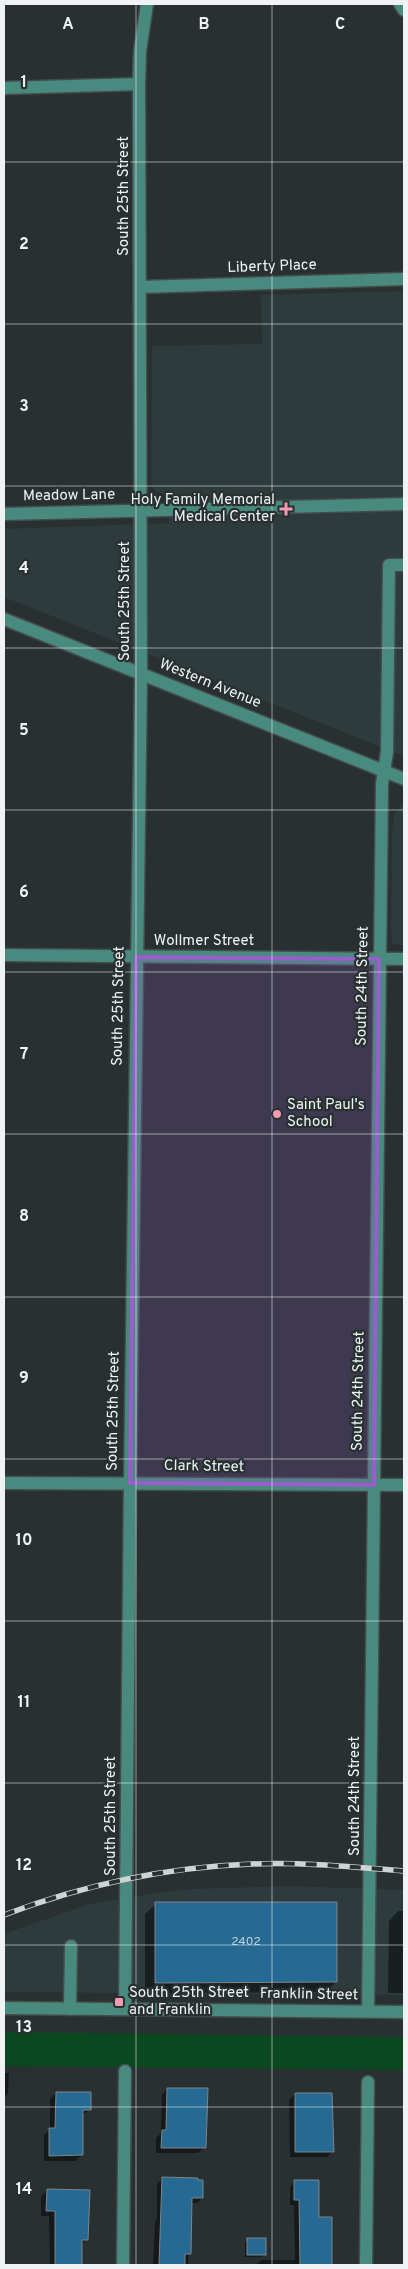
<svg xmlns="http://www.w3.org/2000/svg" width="408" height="2269" font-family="Overpass,sans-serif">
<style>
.built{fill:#2d3b3d}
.green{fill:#0a4820}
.shadow{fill:#0007}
.building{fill:#266a94;stroke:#7f8488}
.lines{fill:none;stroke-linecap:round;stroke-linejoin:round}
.minor-casing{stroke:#454b4c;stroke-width:15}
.minor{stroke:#498a7e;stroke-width:12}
.rail-casing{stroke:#ced3d4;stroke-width:5.5}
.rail{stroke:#293031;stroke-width:4;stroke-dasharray:11;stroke-linecap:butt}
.marked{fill:#985ecc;fill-opacity:0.2;stroke:#985ecc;stroke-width:4;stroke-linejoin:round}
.grid{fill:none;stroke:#eff3f4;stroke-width:1;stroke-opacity:0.55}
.poi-dot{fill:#f19ab4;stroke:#293031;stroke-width:2}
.labels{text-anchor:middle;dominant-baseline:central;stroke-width:4.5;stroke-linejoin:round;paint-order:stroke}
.number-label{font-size:12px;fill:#bdd1dc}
.street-label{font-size:15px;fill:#eff3f4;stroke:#293031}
.poi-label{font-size:15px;fill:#eff3f4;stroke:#293031;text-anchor:start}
.grid-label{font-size:16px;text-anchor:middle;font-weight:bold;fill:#eff3f4;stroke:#293031;stroke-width:4.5;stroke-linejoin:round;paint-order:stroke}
</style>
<rect width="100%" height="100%" fill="#293031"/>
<!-- built -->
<g class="built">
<polygon points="404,291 404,756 4,597 4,529 169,523 168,496 155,491 151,482 152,346 262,344 261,295"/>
<polygon points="404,804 404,945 400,945 392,943 391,936 392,830 395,813"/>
<polygon points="288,1886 404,1890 404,1995 4,1992 4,1934 9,1932 90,1904 156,1893 194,1889"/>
</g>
<!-- green -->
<polygon class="green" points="4,2032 404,2037 404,2070 4,2066"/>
<!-- shadow -->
<g class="shadow">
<polygon points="156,1904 336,1982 326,1992 145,1993 145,1914"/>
<polygon points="398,1911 404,1911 404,1993 388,1993 389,1921"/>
<polygon points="4,2073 9,2073 8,2093 4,2098"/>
<polygon points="167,2089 204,2148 198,2153 156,2153 156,2138 161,2133 162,2095"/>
<polygon points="56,2093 90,2110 81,2116 81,2155 76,2161 44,2161 44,2135 50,2129 50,2099"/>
<polygon points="295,2094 333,2151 327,2157 290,2157 289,2100"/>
<polygon points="163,2178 202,2198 197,2203 190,2203 188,2265 153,2265 155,2222 157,2219 157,2184"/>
<polygon points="295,2181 318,2219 330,2218 331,2265 256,2265 261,2260 295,2260 294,2205 290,2205 290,2187"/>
<polygon points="47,2191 87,2239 81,2245 81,2265 50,2265 49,2216 41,2216 41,2196"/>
<polygon points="248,2240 265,2254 262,2257 245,2257 245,2242"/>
</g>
<!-- building -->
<g class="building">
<polygon points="155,1902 337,1902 337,1982 155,1983"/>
<polygon points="167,2088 208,2088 206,2148 161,2148 162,2130 166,2130"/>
<polygon points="56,2092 91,2092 91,2110 83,2110 83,2155 49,2156 49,2128 55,2128"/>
<polygon points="295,2093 332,2093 334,2152 295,2152"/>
<polygon points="162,2177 198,2178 198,2180 203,2180 203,2198 192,2198 191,2254 185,2254 185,2265 159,2265"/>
<polygon points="294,2180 319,2180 319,2217 332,2217 332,2265 300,2265 299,2200 294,2200"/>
<polygon points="47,2189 90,2190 88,2240 82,2240 82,2265 55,2265 55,2211 46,2211"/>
<rect x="247" y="2238" width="19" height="17"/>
</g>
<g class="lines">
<defs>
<g id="minor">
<polyline points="400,4 404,10"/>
<polyline points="4,88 139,84"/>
<polyline points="140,287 404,279"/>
<polyline points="4,514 404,504"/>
<polyline points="4,619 404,779"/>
<polyline points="4,955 404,959"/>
<polyline points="4,1483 404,1485"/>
<polyline points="4,2008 404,2012"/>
<polyline points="70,2009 71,1946"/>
<polyline points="125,2009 130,1483 141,674 139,84 140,51 147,4"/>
<polyline points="368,2011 382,784 387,752 389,565 404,565"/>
<polyline points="123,2265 125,2071"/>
<polyline points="366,2265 368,2082"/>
</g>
</defs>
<!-- minor casing -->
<use href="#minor" class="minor-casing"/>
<!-- minor -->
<use href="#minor" class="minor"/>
<defs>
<path id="rail" d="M4 1915C83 1885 167 1867 252 1864 303 1862 354 1867 404 1871"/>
</defs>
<!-- rail casing -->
<use href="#rail" class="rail-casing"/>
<!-- rail -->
<use href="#rail" class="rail"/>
</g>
<!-- marked area -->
<path class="marked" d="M136 957 379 959 374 1485 130 1483Z"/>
<!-- grid -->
<path class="grid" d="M136 4V2265M272 4V2265M4 162H404M4 324H404M4 486H404M4 648H404M4 810H404M4 972H404M4 1134H404M4 1297H404M4 1459H404M4 1621H404M4 1783H404M4 1945H404M4 2107H404"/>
<!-- markers -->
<g class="poi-dot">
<path d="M283.5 501.5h5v5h5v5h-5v5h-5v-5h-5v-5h5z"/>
<circle cx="277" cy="1114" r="5"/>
<rect x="114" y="1997" width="10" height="10" rx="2.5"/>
</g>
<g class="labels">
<!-- number labels -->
<g class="number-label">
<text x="246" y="1942">2402</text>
</g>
<!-- street labels -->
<g class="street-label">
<text transform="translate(124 196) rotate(-90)">South 25th Street</text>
<text transform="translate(272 267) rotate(-2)">Liberty Place</text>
<text transform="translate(69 496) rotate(-1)">Meadow Lane</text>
<text transform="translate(125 601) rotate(-90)">South 25th Street</text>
<text transform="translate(210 684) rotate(22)">Western Avenue</text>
<text x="204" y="941">Wollmer Street</text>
<text transform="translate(363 986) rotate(-89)">South 24th Street</text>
<text transform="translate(119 1006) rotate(-89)">South 25th Street</text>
<text transform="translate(359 1391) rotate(-89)">South 24th Street</text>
<text transform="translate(114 1411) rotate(-89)">South 25th Street</text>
<text transform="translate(204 1467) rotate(1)">Clark Street</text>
<text transform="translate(355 1796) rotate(-90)">South 24th Street</text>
<text transform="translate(111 1816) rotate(-90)">South 25th Street</text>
<text transform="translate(309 1995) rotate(1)">Franklin Street</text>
</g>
<!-- poi labels -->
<g class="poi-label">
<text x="275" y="500" text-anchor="end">Holy Family Memorial<tspan x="275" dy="17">Medical Center</tspan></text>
<text x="287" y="1105">Saint Paul's<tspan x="287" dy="17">School</tspan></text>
<text x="129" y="1993">South 25th Street<tspan x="129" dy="17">and Franklin</tspan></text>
</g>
</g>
<g class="grid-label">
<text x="68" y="29">A</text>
<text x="204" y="29">B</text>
<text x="340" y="29">C</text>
<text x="24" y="87">1</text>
<text x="24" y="249">2</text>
<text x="24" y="411">3</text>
<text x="24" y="573">4</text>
<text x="24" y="735">5</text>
<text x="24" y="897">6</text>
<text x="24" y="1059">7</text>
<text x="24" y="1221">8</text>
<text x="24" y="1383">9</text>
<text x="24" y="1545">10</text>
<text x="24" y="1707">11</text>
<text x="24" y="1870">12</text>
<text x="24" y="2032">13</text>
<text x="24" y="2194">14</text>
</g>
<!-- border -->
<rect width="408" height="2269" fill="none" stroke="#eff3f4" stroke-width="10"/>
</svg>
